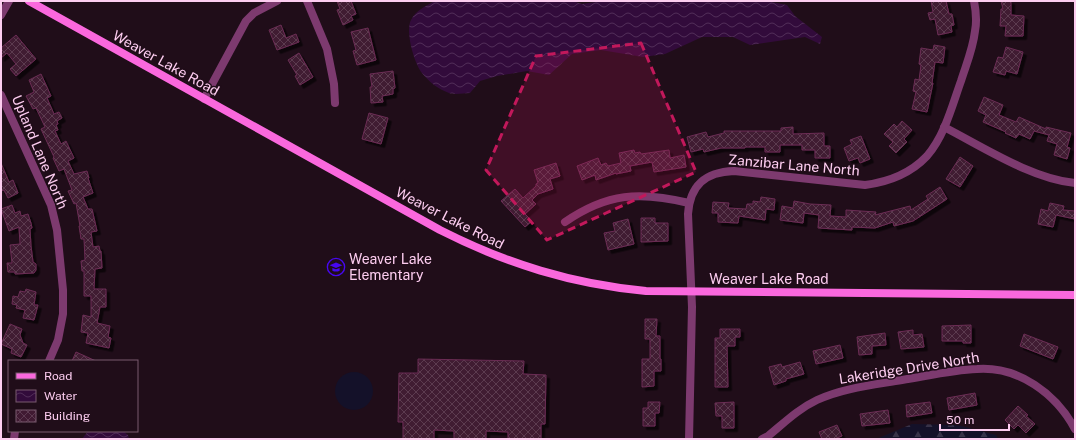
<svg xmlns="http://www.w3.org/2000/svg" width="1076" height="440" font-family="'Public Sans',sans-serif">
<style>
.grass{fill:#141129}
.forest{fill:url(#forest-firs)}
.water{fill:url(#water-waves)}
.building{fill:url(#building-cross-hatch);stroke:#6b2d54;filter:url(#shadow)}
.lines{fill:none;stroke-linecap:round;stroke-linejoin:round}
.minor{stroke:#7d3a6f;stroke-width:8}
.secondary{stroke:#fa68dd;stroke-width:8}
.marked{fill:#c2185b;fill-opacity:0.2;stroke:#c2185b;stroke-width:3;stroke-dasharray:8 5;stroke-linejoin:round}
.labels{text-anchor:middle;dominant-baseline:central;stroke-width:3;stroke-linejoin:round;paint-order:stroke}
.street-label{font-size:14px;fill:#fdcdf0;stroke:#200d19}
.poi-label{font-size:14px;fill:#fdcdf0;stroke:#200d19;text-anchor:start}
</style>
<defs>
<pattern id="forest-firs" width="22" height="20" patternUnits="userSpaceOnUse"><rect width="22" height="20" fill="#141129"/><path d="M5 1l3.5 6h-7zM16 11l3.5 6h-7z" fill="#373248"/></pattern>
<pattern id="water-waves" width="16" height="10" patternUnits="userSpaceOnUse"><rect width="16" height="10" fill="#320b3b"/><path d="M0 5q4-4 8 0t8 0" fill="none" stroke="#512d58"/></pattern>
<pattern id="building-cross-hatch" width="8" height="8" patternUnits="userSpaceOnUse"><rect width="8" height="8" fill="#401a32"/><path d="M0 0l8 8M0 8l8-8" fill="none" stroke="#5c3a50"/></pattern>
<filter id="shadow"><feDropShadow dx="3.5" dy="3.5" stdDeviation="0" flood-color="#0009"/></filter>
</defs>
<rect width="100%" height="100%" fill="#200d19"/>
<!-- grass -->
<circle class="grass" cx="354" cy="391" r="19"/>
<!-- forest -->
<polygon class="forest" points="912,424 958,425 996,435 998,439 876,439"/>
<!-- water -->
<g class="water">
<path d="M435 1H573L582 4 603 1H766L787 5 795 16 822 37 820 44 805 37 750 45 733 37H702L665 54 643 57 601 50 572 54 549 75 527 71 497 76 480 81 470 93C464 93 455 95 449 93 438 89 429 82 422 73 414 63 405 31 411 20 416 10 426 6 435 1Z"/>
<polygon points="88,431 123,431 128,435 129,439 82,439"/>
</g>
<!-- building -->
<g class="building">
<polygon points="337,1 351,1 356,14 351,16 353,20 343,25 337,10 340,9"/>
<polygon points="931,1 946,1 949,14 952,14 954,25 951,26 952,32 938,35 935,19 930,20 928,13 933,12"/>
<polygon points="1001,1 1011,1 1011,15 1024,16 1023,36 1005,36 1006,26 1000,26 1001,9 1003,9"/>
<polygon points="281,25 286,38 296,34 299,42 277,50 269,30"/>
<polygon points="368,28 376,60 357,65 353,51 356,50 351,32"/>
<polygon points="16,35 36,59 16,76 10,69 16,64 7,53 1,58 1,48"/>
<polygon points="934,45 945,47 943,63 935,62 932,83 933,83 927,112 912,109 916,92 913,91 915,79 919,80 921,65 919,64 921,48 933,50"/>
<polygon points="1006,47 1023,52 1017,74 1006,71 1005,75 993,72 998,57 1003,58"/>
<polygon points="299,53 313,77 300,85 295,76 297,75 288,60"/>
<polygon points="393,71 395,88 393,89 393,94 382,96 383,102 371,103 370,87 372,87 370,74"/>
<polygon points="41,74 51,96 47,98 54,114 59,112 62,118 57,121 58,124 56,125 58,130 55,131 61,144 66,141 74,158 68,161 74,174 87,171 89,178 88,178 93,193 83,197 88,209 92,209 97,231 91,232 93,247 99,246 100,251 101,251 102,268 95,269 94,289 106,289 106,307 100,307 97,323 110,326 108,337 111,338 109,348 86,343 88,333 81,332 83,315 91,317 91,296 84,296 84,271 82,271 81,261 85,260 84,239 81,239 79,226 80,226 76,203 74,204 68,191 72,190 64,169 59,171 53,158 54,157 41,129 45,127 36,108 33,109 26,96 34,92 29,80"/>
<polygon points="984,97 1003,105 999,115 1016,122 1019,117 1046,129 1046,127 1071,133 1067,147 1070,148 1067,159 1054,155 1057,144 1047,141 1049,135 1034,131 1030,139 1019,134 1016,138 1005,133 1006,132 983,122 986,115 978,111"/>
<polygon points="369,113 388,118 381,144 362,139"/>
<polygon points="902,121 912,130 904,139 907,142 896,153 889,146 893,142 884,134 894,124 897,127"/>
<polygon points="793,127 793,134 824,133 824,146 830,146 830,158 815,158 815,150 802,150 802,145 780,145 780,152 765,152 765,147 745,147 745,148 721,148 704,152 703,149 691,152 687,137 706,132 708,137 724,133 724,131 781,131 781,128"/>
<polygon points="861,136 870,159 860,163 858,158 849,161 844,148 852,144 850,140"/>
<polygon points="634,150 635,153 640,152 641,154 669,150 670,158 684,155 686,167 654,172 652,162 630,166 631,171 616,174 616,173 596,180 595,175 582,180 577,166 598,158 601,165 606,163 608,166 621,163 619,153"/>
<polygon points="960,157 973,166 960,187 946,179"/>
<polygon points="1,163 9,182 13,180 18,193 8,198 4,190 1,191"/>
<polygon points="556,163 560,176 550,179 553,189 538,194 532,200 536,204 525,214 532,221 525,227 501,201 515,189 523,198 536,186 536,184 538,183 534,170"/>
<polygon points="940,187 947,199 913,221 894,226 893,222 875,228 852,227 852,230 818,228 819,215 804,213 803,223 780,220 782,206 793,208 794,201 810,204 831,205 830,216 846,217 846,210 876,212 875,215 910,206 911,210 928,199 926,196"/>
<polygon points="761,197 775,199 774,210 766,209 765,220 739,216 738,223 718,222 718,213 712,213 713,202 729,203 728,208 746,209 747,204 753,204 753,201 760,202"/>
<polygon points="1050,203 1064,206 1063,210 1075,211 1075,219 1056,215 1053,227 1038,224 1041,209 1048,211"/>
<polygon points="12,205 15,213 20,211 21,216 28,214 31,223 32,228 30,229 31,246 33,262 36,264 36,270 34,273 15,274 15,272 8,272 7,263 12,263 10,245 20,244 19,227 9,231 1,209"/>
<polygon points="641,218 655,218 655,223 668,223 668,241 641,242"/>
<polygon points="628,219 634,244 608,250 604,233 615,231 613,223"/>
<polygon points="26,289 36,292 34,305 38,305 34,320 23,318 25,310 16,308 17,305 12,304 13,296 18,297 20,291 25,292"/>
<polygon points="645,319 657,319 656,336 660,336 660,359 661,359 661,371 654,371 654,386 642,387 642,359 650,359 650,339 645,339"/>
<polygon points="10,324 22,329 20,335 23,343 27,345 21,357 11,353 12,349 1,344"/>
<polygon points="971,325 971,343 963,343 963,341 942,341 942,326"/>
<polygon points="720,329 740,329 740,337 735,337 735,346 727,346 728,387 715,387 715,338 720,338"/>
<polygon points="913,330 913,335 922,334 924,347 901,349 898,332"/>
<polygon points="885,333 886,345 872,346 872,354 859,355 857,337"/>
<polygon points="1024,334 1058,347 1053,359 1020,346"/>
<polygon points="840,345 843,358 816,364 813,351"/>
<polygon points="76,352 96,361 72,361"/>
<polygon points="418,359 524,361 523,374 546,375 545,424 541,424 541,439 508,439 508,432 486,431 486,439 454,439 454,431 434,430 434,439 403,439 403,422 398,422 399,373 418,373"/>
<polygon points="800,362 804,374 786,379 786,381 774,385 769,367 781,364 782,367"/>
<polygon points="975,393 977,405 949,410 947,398"/>
<polygon points="648,402 660,402 659,413 655,413 655,426 643,426 643,408 648,408"/>
<polygon points="734,402 734,428 722,428 722,416 716,416 715,403"/>
<polygon points="930,402 932,413 907,417 906,405"/>
<polygon points="1018,406 1028,415 1026,416 1035,424 1026,433 1018,425 1014,429 1005,420"/>
<polygon points="888,410 890,423 862,426 860,414"/>
<polygon points="837,425 842,436 834,439 822,439 819,432"/>
</g>
<g class="lines">
<!-- minor -->
<g class="minor">
<polyline points="307,1 327,49 334,84 335,103"/>
<polyline points="1,15 9,1"/>
<polyline points="1,95 51,205 57,230 63,290 63,314 58,340 49,361"/>
<polyline points="204,99 246,21 254,13 277,1"/>
<path d="M944 127C983 147 1032 179 1075 183"/>
<path d="M565 222C607 193 640 191 689 203"/>
<polyline points="14,439 15,431"/>
<path d="M689 439 692 307 688 214C690 185 705 172 734 171L865 185C888 182 910 174 927 156 945 135 952 106 961 81 966 65 973 49 975 31 977 21 976 11 974 1"/>
<path d="M762 439 768 436C784 423 798 409 817 400 843 388 873 385 902 380 927 376 952 370 977 369 1019 366 1056 394 1075 429"/>
</g>
<!-- secondary -->
<path class="secondary" d="M29 1 440 230C507 264 572 284 646 291L1075 295"/>
</g>
<!-- marked area -->
<path class="marked" d="M641 43 696 172 547 240 486 170 536 56Z"/>
<!-- icons -->
<defs>
<symbol id="school-ring" viewBox="-11 -11 22 22"><circle r="9.5" fill="#200d19" stroke="#4707f0" stroke-width="1.5"/><path d="M0-5L7-2L0 1L-7-2ZM-4 1L0 2.5L4 1V4Q0 6-4 4Z" fill="#4707f0"/></symbol>
</defs>
<g fill-rule="evenodd">
<use href="#school-ring" x="326" y="257" width="20" height="20"/>
</g>
<g class="labels">
<!-- street labels -->
<g class="street-label">
<text transform="translate(166 63) rotate(29)">Weaver Lake Road</text>
<text transform="translate(40 152) rotate(67)">Upland Lane North</text>
<text transform="translate(794 165) rotate(5)">Zanzibar Lane North</text>
<text transform="translate(450 218) rotate(27)">Weaver Lake Road</text>
<text x="769" y="279">Weaver Lake Road</text>
<text transform="translate(909 368) rotate(-9)">Lakeridge Drive North</text>
</g>
<!-- poi labels -->
<g class="poi-label">
<text x="349" y="259">Weaver Lake<tspan x="349" dy="16">Elementary</tspan></text>
</g>
</g>
<!-- border -->
<rect width="1076" height="440" fill="none" stroke="#fdcdf0" stroke-width="4"/>
<!-- legend -->
<rect x="8" y="360" width="130" height="72" fill="#200d19" stroke="#785a6f"/>
<rect x="16" y="373" width="20" height="6" fill="#fa68dd" stroke="#785a6f"/>
<text x="44" y="380" font-size="12" fill="#fdcdf0">Road</text>
<rect x="16" y="390" width="20" height="12" fill="url(#water-waves)" stroke="#785a6f"/>
<text x="44" y="400" font-size="12" fill="#fdcdf0">Water</text>
<rect x="16" y="410" width="20" height="12" fill="url(#building-cross-hatch)" stroke="#785a6f"/>
<text x="44" y="420" font-size="12" fill="#fdcdf0">Building</text>
<!-- scale -->
<path d="M940 424v6h69v-6" fill="none" stroke="#fdcdf0" stroke-width="2"/>
<text x="946" y="424" font-size="12" fill="#fdcdf0" stroke="#200d19" stroke-width="3" paint-order="stroke">50 m</text>
</svg>
